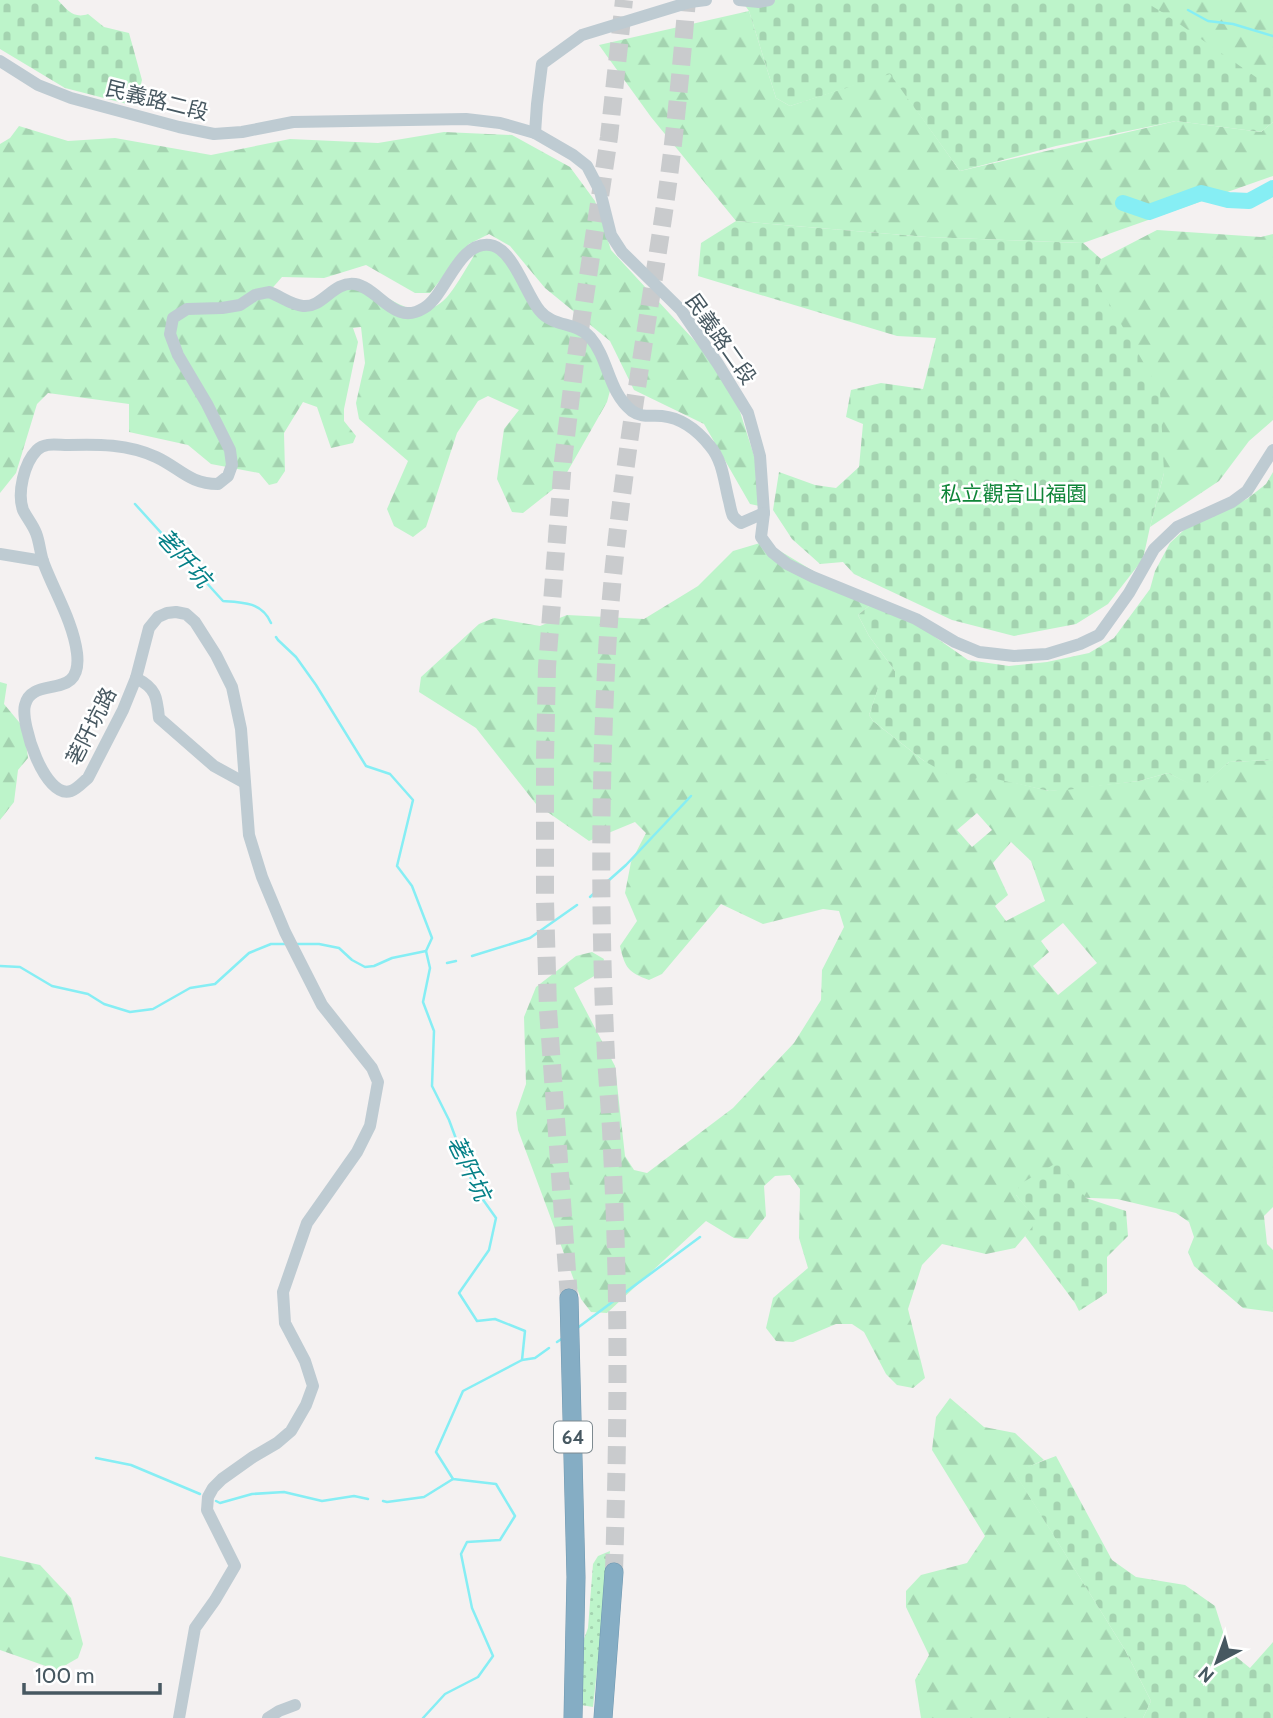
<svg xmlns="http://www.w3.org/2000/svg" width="1273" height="1718" font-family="Cabin,'Noto Sans TC',sans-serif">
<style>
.grass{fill:url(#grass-dots)}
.forest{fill:url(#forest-firs);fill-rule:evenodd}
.cemetery{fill:url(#cemetery-stones)}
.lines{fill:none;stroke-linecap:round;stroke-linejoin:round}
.stream{stroke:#86eef4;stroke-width:2.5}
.river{stroke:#86eef4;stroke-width:16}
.highway-tunnel{stroke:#c9cbcd;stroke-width:18;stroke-dasharray:18 9;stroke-linecap:butt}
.highway-casing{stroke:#7098b0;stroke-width:19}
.minor{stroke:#becbd2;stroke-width:12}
.highway{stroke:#85adc4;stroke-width:18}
.labels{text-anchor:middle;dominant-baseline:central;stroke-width:5;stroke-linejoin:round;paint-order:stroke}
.shield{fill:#fff;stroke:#7e8a90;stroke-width:2}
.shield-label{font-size:19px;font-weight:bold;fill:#475861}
.street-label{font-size:21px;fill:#475861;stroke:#fff}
.park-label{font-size:21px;fill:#0f8538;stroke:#fff}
.water-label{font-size:23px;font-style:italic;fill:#058087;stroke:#fff}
</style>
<defs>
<pattern id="grass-dots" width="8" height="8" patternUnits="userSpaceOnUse" patternTransform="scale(1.75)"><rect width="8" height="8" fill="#bdf4ca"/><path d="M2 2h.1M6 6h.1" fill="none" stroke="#a4d3b0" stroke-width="1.8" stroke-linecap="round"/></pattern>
<pattern id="forest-firs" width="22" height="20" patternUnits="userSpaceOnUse" patternTransform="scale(1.75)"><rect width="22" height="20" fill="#bdf4ca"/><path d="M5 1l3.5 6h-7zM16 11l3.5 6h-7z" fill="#a4d3b0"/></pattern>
<pattern id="cemetery-stones" width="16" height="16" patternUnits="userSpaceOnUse" patternTransform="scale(1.75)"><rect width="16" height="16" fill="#bdf4ca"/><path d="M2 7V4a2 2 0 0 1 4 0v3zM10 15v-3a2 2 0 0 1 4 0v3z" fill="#a4d3b0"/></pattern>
</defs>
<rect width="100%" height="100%" fill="#f4f1f1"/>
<!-- grass -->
<polygon class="grass" points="610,1551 593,1707 581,1705 584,1639 588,1628 593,1564 598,1556"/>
<!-- forest -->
<g class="forest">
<polygon points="1136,0 1273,0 1273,90"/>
<polygon points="749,11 776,98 790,106 890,73 960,171 1176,121 1261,132 1273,122 1273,176 1083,243 927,237 736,221 651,117 599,45"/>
<path d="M19 126 68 141 115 138 211 155 290 139 378 143 444 132 512 135 570 167 595 201 611 250 717 365 734 393 766 493 764 507 750 504 704 424 634 390 610 341 545 288 510 246 489 234 469 244 430 293H415L366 265 324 278 282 277 268 293 315 306C323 300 332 291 342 287 376 273 407 332 443 301 453 293 471 260 479 247L494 248 548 317 582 329 614 376 607 402 561 483 523 513 512 512 497 479 504 429 519 410 488 396 478 401 457 433 426 527 413 537 394 526 387 509 408 461 359 419 356 403 365 363 361 327 353 328 358 342 344 409V421L356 436 353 443 331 448 317 407 303 402 284 433 285 471 277 483 269 485 259 473 211 464 188 445 129 432V404L48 393 37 404 16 473 0 493V144L10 138Z"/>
<polygon points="1157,230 1261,237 1273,234 1273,420 1249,441 1219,481 1150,527 1164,473 1094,279 1101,259"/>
<path d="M760 543 775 548 870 605 858 615 869 636 895 671V686H879L869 715 873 721 924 761 1049 791 1139 781 1168 773 1199 788 1229 762 1273 760V1207L1264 1216 1267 1244 1273 1250V1312L1243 1308 1194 1266 1188 1252 1194 1237 1189 1222 1176 1213 1117 1199 1016 1195 1038 1221 1015 1248 986 1254 942 1244 922 1265 908 1309 925 1378 913 1388 897 1385 886 1374 864 1332 852 1324H836L793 1342 776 1341 766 1328 773 1298 808 1268 799 1238 800 1189 790 1175 775 1176 764 1186 766 1216 748 1239 734 1238 706 1221 607 1313 591 1312 581 1299 518 1130 516 1113 526 1084 524 1017 536 987 576 956 592 952 604 959 601 972 574 988 615 1066 625 1156 634 1170 647 1173 733 1108 794 1043 821 1000 822 970 844 927 839 911 823 909 763 924 721 904 662 974 649 980C628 972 625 968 620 946L637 921 625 893 631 862 646 833 635 822 589 841 536 804 476 728 419 692 421 677 479 624 494 618 540 626 567 615 644 619 698 586 733 551ZM977 813 992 830 972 847 957 830ZM1011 842 1031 861 1045 901 1006 921 995 906 1008 895 993 863ZM1063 923 1097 963 1058 995 1033 966 1049 952 1041 941Z"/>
<polygon points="0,682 7,684 4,704 24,728 28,758 18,770 14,802 0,820"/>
<polygon points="950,1398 984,1427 1015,1433 1044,1460 1015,1473 1125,1650 1151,1701 1143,1718 921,1718 915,1680 929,1655 906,1607 906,1591 921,1575 967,1563 985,1536 932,1450 936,1417"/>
<polygon points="0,1556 40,1565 71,1598 83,1644 78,1658 57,1670 0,1650"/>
</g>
<!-- cemetery -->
<g class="cemetery">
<path d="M0 0H58C67 10 74 19 88 14L104 27 129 33 142 80 135 106 65 88 0 49Z"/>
<polygon points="741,0 1142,0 1165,14 1273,89 1273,122 1261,132 1176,121 1056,146 960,171 890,74 790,106 776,98 749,11"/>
<polygon points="736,221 927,237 1083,243 1101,259 1095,279 1160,391 1164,473 1150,527 1143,559 1108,604 1076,624 1014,636 952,620 854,574 843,562 820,564 792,539 773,510 779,472 815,485 836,488 859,467 863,424 846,417 851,390 881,383 923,389 936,338 897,336 698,276 701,243"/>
<polygon points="1273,472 1273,760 1229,762 1199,789 1168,773 1139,781 1066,790 1049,791 983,776 964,783 924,761 873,721 869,715 879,685 895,686 895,671 869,636 858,615 870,605 915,623 968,660 1009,666 1047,662 1089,653 1114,638 1150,589 1155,571 1170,543 1185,529 1247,499 1266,484"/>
<polygon points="1058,1162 1086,1198 1126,1211 1128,1236 1107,1257 1107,1293 1079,1311 1075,1303 1025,1236 1037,1221 1016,1195 1020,1184"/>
<polygon points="1056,1456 1112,1560 1136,1577 1185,1585 1215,1606 1229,1651 1250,1668 1273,1642 1273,1718 1143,1718 1151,1701 1125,1650 1014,1472"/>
</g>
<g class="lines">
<!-- stream -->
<g class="stream">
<polyline points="1188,10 1208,21 1233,24 1273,36"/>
<path d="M135 504 223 601C242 602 262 602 271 623"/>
<polyline points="276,637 278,640 296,657 316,685 366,766 390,774 413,800 397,866 412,886 432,938 426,951 430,968 423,1002 434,1031 432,1086 449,1120 474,1187 496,1218 489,1250 459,1293 477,1321 495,1319 525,1331 522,1360 463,1391 436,1452 453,1479 496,1484 515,1516 500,1540 467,1542 461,1554 472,1608 493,1656 478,1677 445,1694 423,1718"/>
<polyline points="590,897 626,865 691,796"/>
<polyline points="295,944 319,944 339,948 352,960 365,967 374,966 392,958 426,951"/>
<polyline points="472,956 530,938 577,905"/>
<polyline points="447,963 456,961"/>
<polyline points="0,966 20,967 52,986 88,994 104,1004 130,1012 153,1009 190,988 215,984 249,953 271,944 285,944"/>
<polyline points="576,1329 700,1237"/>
<polyline points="557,1342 563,1338"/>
<polyline points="522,1360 535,1358 549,1348"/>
<polyline points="96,1458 131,1465 200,1494"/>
<polyline points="216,1501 220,1503 252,1494 284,1492 322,1501 354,1496 368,1499"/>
<polyline points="383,1501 387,1502 424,1497 453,1479"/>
</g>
<!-- river -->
<polyline class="river" points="1123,203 1149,212 1201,193 1228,200 1249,201 1273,188"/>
<!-- highway-tunnel -->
<g class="highway-tunnel">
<polyline points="569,1298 548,1010 545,900 545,758 547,667 563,461 575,363 609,137 624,0"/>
<path d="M614 1572C617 1467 619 1361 616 1255 615 1213 613 1171 611 1129 609 1097 606 1065 605 1034 600 920 600 806 605 693 611 528 641 367 665 205 675 137 681 68 687 0"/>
</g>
<defs>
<g id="highway">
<polyline points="569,1298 576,1577 573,1718"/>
<polyline points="603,1718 614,1572"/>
</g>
</defs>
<!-- highway casing -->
<use href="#highway" class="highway-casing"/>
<!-- minor -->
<g class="minor">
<polyline points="739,0 759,2 769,0"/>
<polyline points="0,61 38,85 71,98 179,127 214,134 242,132 293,122 466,119 500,123 535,133 573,155 587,166 600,191 611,235 622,252 681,310 718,364 748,413 760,456 764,513 761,537 772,552 787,564 813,577 916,619 955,642 979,652 1014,656 1047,654 1080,644 1099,635 1129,593 1154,549 1177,527 1232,502 1247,491 1273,450"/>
<polyline points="535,133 537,104 542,64 582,35 690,2 706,0"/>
<polyline points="0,554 43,561"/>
<path d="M136 678C156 688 157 697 159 718L214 766 245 783"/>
<path d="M179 1718 195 1628 215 1600 235 1566 207 1510 208 1497 213 1488 222 1479 253 1457 277 1443 291 1431 306 1405 313 1386 305 1361 285 1323 283 1292 307 1223 357 1152 370 1126 378 1082 372 1068 322 1005 285 932 262 877 249 835 241 729 232 687 216 655 195 622 186 614 176 612 167 613 158 617 149 628 136 678 123 710 88 778C83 782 77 789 71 791 45 800 20 723 25 705 32 674 83 703 77 653 73 622 55 593 44 564 40 554 40 543 36 533 33 525 27 518 23 510 17 493 24 463 37 450 45 442 57 445 68 445 98 444 128 444 156 457 180 468 189 484 218 484L228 476 232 465 230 450 207 404 178 355 170 334 173 318 187 309 222 308 240 305 255 295 269 292C280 296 291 305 303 306 323 308 333 281 355 284 379 288 394 327 424 308 447 294 458 241 490 245 513 248 526 295 540 311 553 327 576 322 590 337 609 359 608 392 632 411 642 418 650 415 662 416 682 418 698 431 710 446 723 461 724 482 729 501 730 505 731 512 733 516 735 519 738 521 741 523L764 513"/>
<polyline points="268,1718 279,1711 295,1705"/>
</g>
<!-- highway -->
<use href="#highway" class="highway"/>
</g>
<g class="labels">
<!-- shield labels -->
<rect class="shield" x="554" y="1421.5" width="38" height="31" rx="5"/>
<g class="shield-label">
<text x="573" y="1437">64</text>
</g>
<!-- street labels -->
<g class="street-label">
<text transform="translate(157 100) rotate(14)">民義路二段</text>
<text transform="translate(721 339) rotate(55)">民義路二段</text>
<text transform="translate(91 726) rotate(-63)">荖阡坑路</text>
</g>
<!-- park labels -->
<g class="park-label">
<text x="1014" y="493">私立觀音山福園</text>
</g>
<!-- water labels -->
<g class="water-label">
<text transform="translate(184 558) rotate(48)">荖阡坑</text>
<text transform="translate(469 1168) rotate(64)">荖阡坑</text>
</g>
</g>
<!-- north arrow -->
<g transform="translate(1217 1662) rotate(221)" stroke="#ffffff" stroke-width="5" paint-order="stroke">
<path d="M0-5L12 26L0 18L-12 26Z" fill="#475861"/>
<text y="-10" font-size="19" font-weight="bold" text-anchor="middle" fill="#475861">N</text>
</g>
<!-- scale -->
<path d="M24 1683v10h136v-10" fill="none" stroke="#475861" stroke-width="3.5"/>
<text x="35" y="1683" font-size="21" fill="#475861" stroke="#ffffff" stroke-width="5" paint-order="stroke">100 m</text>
</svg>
